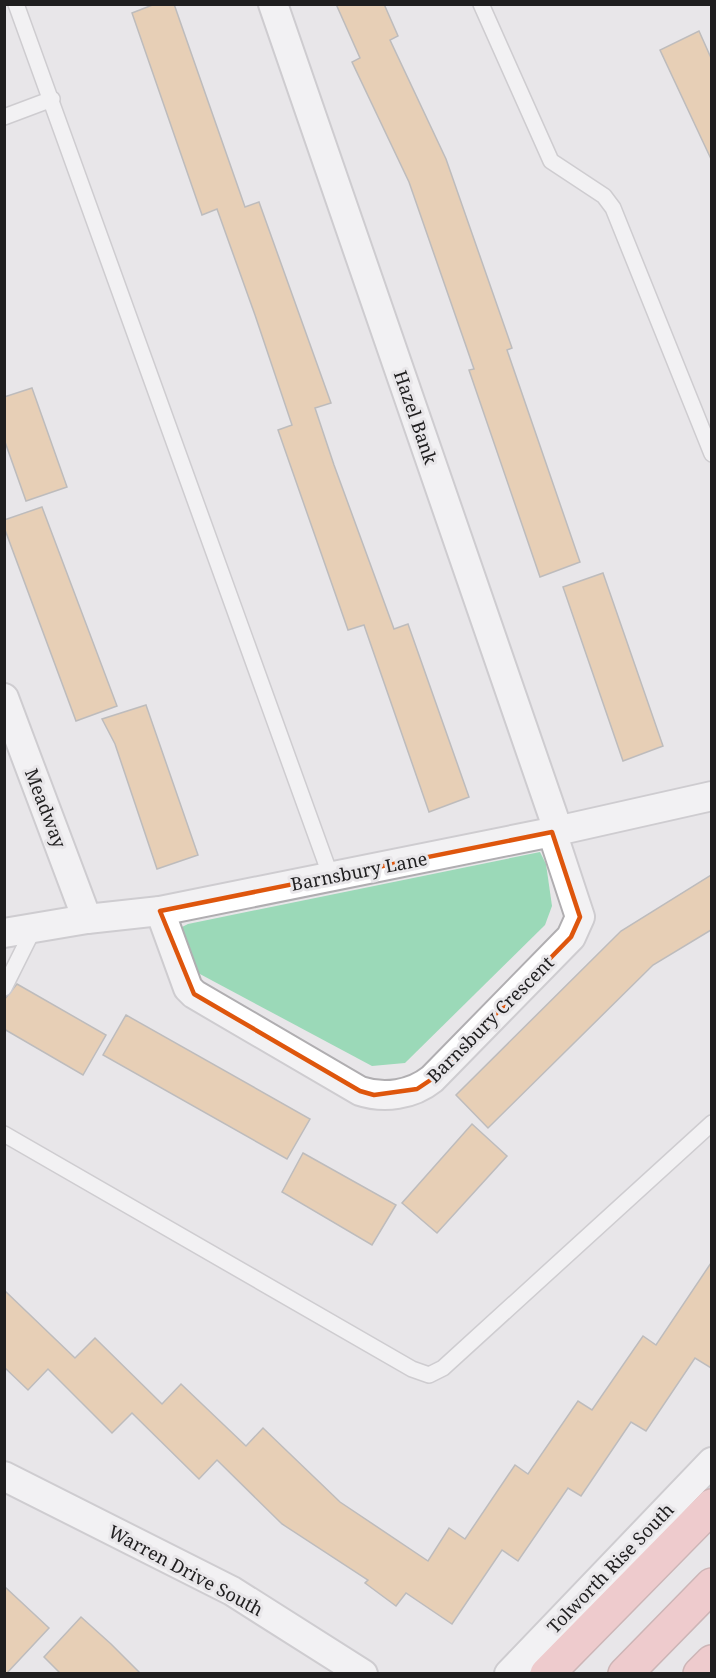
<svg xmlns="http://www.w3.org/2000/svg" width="716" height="1678" font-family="'Noto Serif',serif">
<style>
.green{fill:#9bd9b8}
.building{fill:#e7b379;stroke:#8b8986;stroke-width:1.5}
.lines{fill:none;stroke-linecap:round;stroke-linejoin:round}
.lane-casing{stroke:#b0aeb1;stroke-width:18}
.street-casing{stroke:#b0aeb1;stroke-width:32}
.highway-casing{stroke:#ab7a79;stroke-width:36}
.lane{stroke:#fff;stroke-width:15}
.street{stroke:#fff;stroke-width:28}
.highway{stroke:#f7abaa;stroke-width:33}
.marked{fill:none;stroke:#de560d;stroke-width:4.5;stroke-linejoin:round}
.labels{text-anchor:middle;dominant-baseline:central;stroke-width:6;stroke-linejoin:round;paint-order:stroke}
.street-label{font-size:18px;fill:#1f1e1f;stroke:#e8e6e9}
</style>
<rect width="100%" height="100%" fill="#e8e6e9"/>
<!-- green -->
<polygon class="green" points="540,852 546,864 552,906 545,925 405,1063 372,1066 198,973 189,963 182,927 188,924"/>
<!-- building -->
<g class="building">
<polygon points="155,4 174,4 245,207 259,202 331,403 315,408 334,465 394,629 408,624 469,797 429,812 364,625 348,630 278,430 292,425 255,315 217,209 202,215 132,13"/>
<polygon points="336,4 384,4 398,36 390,40 446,159 512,348 507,350 580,562 540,577 469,370 474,369 409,182 352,62 360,58"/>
<polygon points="699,31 711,58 711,159 660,50"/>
<polygon points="32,388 67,487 26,501 4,439 4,397"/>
<polygon points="42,507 117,706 76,721 4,527 4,520"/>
<polygon points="603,573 663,746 623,761 563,587"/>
<polygon points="146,705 198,855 157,869 115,744 102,719"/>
<polygon points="711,875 711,930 653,965 488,1128 456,1095 621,931"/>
<polygon points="17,984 106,1035 83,1075 4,1029 4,1000"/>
<polygon points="126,1015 310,1119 287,1159 103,1055"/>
<polygon points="472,1124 507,1156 437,1233 402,1203"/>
<polygon points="303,1153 396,1205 372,1245 282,1192"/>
<polygon points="711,1263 711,1368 695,1358 646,1431 631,1422 581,1496 568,1488 518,1561 502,1550 452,1624 406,1593 396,1606 365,1583 368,1580 282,1524 217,1460 199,1479 132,1413 112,1433 48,1369 28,1390 4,1367 4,1290 75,1358 95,1338 162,1404 181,1384 246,1446 263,1428 340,1502 428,1561 449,1528 465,1539 515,1465 528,1474 578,1401 592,1410 643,1336 656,1345"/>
<polygon points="4,1586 49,1628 6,1674 4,1674"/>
<polygon points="81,1617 111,1644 141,1674 61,1674 44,1657"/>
</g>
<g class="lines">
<defs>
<g id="lane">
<polyline points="16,4 331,877"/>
<polyline points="481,4 551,161 604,196 613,208 712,454"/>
<polyline points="4,117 52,99"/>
<polyline points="4,988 34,928"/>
<polyline points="4,1134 412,1369 429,1375 443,1368 712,1123"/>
</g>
<g id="street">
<polyline points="273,4 558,830"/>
<polyline points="4,698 87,919"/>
<path d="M160 911 188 988 194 994 360 1091C384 1099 412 1095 432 1079L571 937 580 917 552 832"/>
<polyline points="4,933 87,919 160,911 552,832 712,796"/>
<polyline points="4,1476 232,1591 363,1674"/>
<polyline points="509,1674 712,1462"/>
</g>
<g id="highway">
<polyline points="547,1674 712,1506"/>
<polyline points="625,1674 712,1585"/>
<polyline points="700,1674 712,1662"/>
</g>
</defs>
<!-- lane casing -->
<use href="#lane" class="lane-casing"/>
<!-- street casing -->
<use href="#street" class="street-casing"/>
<!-- highway casing -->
<use href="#highway" class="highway-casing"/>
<!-- lane -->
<use href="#lane" class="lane"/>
<!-- street -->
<use href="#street" class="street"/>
<!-- highway -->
<use href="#highway" class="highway"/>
</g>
<!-- marked area -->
<path d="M0 0H716V1678H0ZM552 832 580 917 571 937 432 1079 417 1089 374 1095 360 1091 194 994 160 911Z" fill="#e8e6e9" fill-opacity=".55" fill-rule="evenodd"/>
<path class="marked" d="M552 832 580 917 571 937 432 1079 417 1089 374 1095 360 1091 194 994 160 911Z"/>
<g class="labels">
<!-- street labels -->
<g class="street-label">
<text transform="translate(416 417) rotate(71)">Hazel Bank</text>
<text transform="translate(46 808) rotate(69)">Meadway</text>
<text transform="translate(359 871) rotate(-11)">Barnsbury Lane</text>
<text transform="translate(490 1019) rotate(-45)">Barnsbury Crescent</text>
<text transform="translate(610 1568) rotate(-46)">Tolworth Rise South</text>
<text transform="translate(186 1570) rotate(28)">Warren Drive South</text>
</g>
</g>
<!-- border -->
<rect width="716" height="1678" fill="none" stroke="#1f1e1f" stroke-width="12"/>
</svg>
